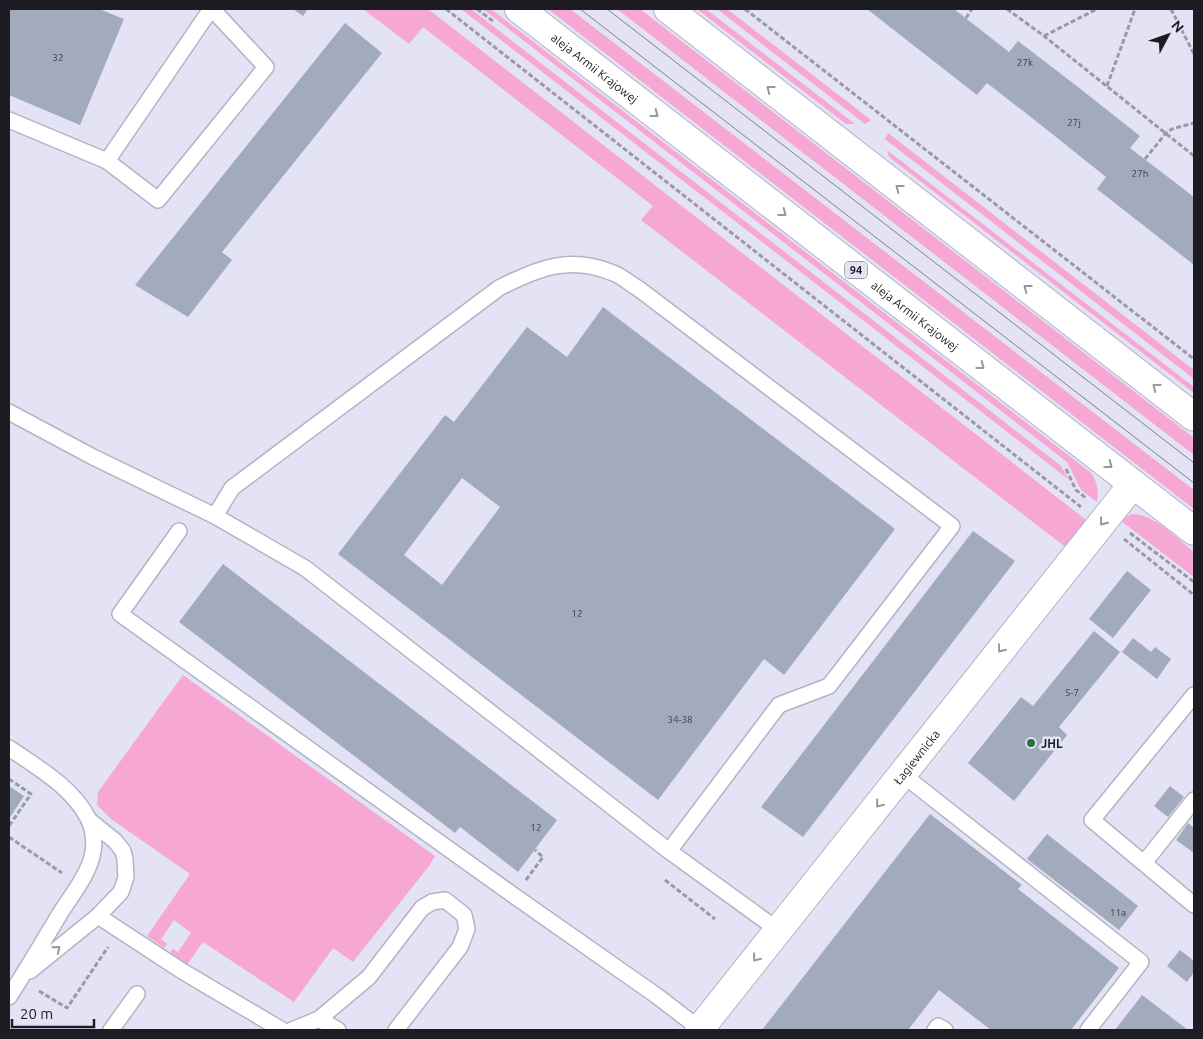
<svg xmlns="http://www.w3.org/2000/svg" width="1203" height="1039" font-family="Ubuntu,sans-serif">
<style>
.green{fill:#f6a7d3}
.building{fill:#a2abbb;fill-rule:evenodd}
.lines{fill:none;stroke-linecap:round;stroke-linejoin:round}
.lane-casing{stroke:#b4b3c5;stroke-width:18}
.street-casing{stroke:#b4b3c5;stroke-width:30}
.primary-casing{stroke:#b4b3c5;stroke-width:30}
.path{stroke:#9a99a7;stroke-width:3;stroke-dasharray:5 2.5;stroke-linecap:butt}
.lane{stroke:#fff;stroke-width:15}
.street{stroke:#fff;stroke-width:28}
.primary{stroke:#fff;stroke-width:28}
.tram{stroke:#82818e;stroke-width:1}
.oneway{stroke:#99999c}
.poi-dot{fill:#2d6f3a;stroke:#e4e2f5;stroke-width:2}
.labels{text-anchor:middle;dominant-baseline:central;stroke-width:5;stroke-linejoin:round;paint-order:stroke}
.number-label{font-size:10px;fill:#3e4048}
.shield{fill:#e4e2f5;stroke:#585761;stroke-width:1}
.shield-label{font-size:11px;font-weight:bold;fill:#1c1c22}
.street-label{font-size:12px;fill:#1c1c22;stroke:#e4e2f5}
.poi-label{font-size:12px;font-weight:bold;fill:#1c1c22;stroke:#e4e2f5;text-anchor:start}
</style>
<rect width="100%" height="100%" fill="#e4e2f5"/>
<!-- green -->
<g class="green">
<polygon points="363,9 428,9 1090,523 1068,549 641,220 653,206 423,27 409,44"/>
<polygon points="461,9 471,9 1056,462 1061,466 1068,479"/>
<path d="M483 9H491L1090 472C1097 480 1099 491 1097 502L1081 490 1067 462Z"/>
<polygon points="548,9 570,9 1194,490 1194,509"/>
<polygon points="617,9 640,9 1194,438 1194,455"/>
<polygon points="697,9 706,9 855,124 846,124"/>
<polygon points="717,9 727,9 871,120 865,124"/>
<polygon points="888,133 1194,370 1194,379 885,139"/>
<polygon points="887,150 1194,387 1194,393 889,157"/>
<path d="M1132 514C1154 514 1178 539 1194 552V577L1120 520Z"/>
<polygon points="183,675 435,856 429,866 353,962 333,948 294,1002 203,942 187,965 170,952 173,949 178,952 191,933 174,920 161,939 167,944 164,948 147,936 190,874 111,819 97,805 98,792"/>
</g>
<!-- building -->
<g class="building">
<polygon points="9,9 99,9 124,19 80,125 9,95"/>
<polygon points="293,9 308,9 303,16"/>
<polygon points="867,9 954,9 1009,52 1018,41 1078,87 1140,136 1130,148 1194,197 1194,265 1097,189 1106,177 1046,129 987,83 977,95"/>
<polygon points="345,23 382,53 222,252 232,260 188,317 135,285"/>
<path d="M603 307 895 529 784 675 764 659 658 800 338 554 445 415 454 422 527 327 567 357ZM462 478 500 507 442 585 404 555Z"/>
<polygon points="973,531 1015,561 803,837 761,807"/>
<polygon points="223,564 557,820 518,872 460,827 455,833 179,622"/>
<polygon points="1127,571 1151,590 1113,638 1089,619"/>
<polygon points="1094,631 1120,652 1059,727 1067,735 1014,801 968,763 1021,697 1033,706"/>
<polygon points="1133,638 1151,652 1155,647 1171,659 1157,679 1122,652"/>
<polygon points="9,786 24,796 9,819"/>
<polygon points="1170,786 1184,797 1168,817 1154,806"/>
<polygon points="930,814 1022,885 1018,889 1119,968 1071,1030 991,1030 939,990 908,1030 762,1030"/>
<polygon points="1188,823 1194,828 1194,853 1176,840"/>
<polygon points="1047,834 1138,906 1119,930 1027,859"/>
<polygon points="1180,950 1194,961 1194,972 1187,982 1167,966"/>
<polygon points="1142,995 1188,1030 1115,1030"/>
</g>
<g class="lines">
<defs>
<g id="lane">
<polyline points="9,120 107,161 158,200 266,67 212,9"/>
<polyline points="107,161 211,9"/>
<path d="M9 412 93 457 215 516 305 568 669 851 779 705 829 686 952 526 639 289C630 284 622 276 613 273 570 255 538 268 499 288L232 488 215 516"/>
<polyline points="179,531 120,614 513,895 657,996 700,1029"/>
<polyline points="1194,695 1092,820 1194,905"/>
<path d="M9 748C37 767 72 787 88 818 93 829 95 841 93 852 90 872 72 895 61 912 44 940 27 969 9 997"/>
<polyline points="902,774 1141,962 1088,1030"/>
<polyline points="669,851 778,930"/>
<polyline points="1144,863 1194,800"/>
<polyline points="98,916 182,971 282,1030"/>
<polyline points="30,971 98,916 121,892 126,877 125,859 123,851 115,841 89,820"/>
<polyline points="319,1019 338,1030"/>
<polyline points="111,1030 137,994"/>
<polyline points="292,1030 319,1019 369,977 422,908 432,902 445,900 464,915 467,929 460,947 396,1030"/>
<polyline points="935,1030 938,1026 945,1030"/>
</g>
<g id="street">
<path id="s1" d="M699 1030 1133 484"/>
</g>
<g id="primary">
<path id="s2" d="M519 9 1194 531"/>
<polyline points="668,9 1194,417"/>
</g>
</defs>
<!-- lane casing -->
<use href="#lane" class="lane-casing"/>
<!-- street casing -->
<use href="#street" class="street-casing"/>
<!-- primary casing -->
<use href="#primary" class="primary-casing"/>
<!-- path -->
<g class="path">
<polyline points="446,9 1081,507"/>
<polyline points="477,9 494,22"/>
<polyline points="745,9 1194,359"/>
<polyline points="1007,9 1044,36 1194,156"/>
<polyline points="1171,9 1194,54"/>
<polyline points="966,18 972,9"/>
<polyline points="1044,36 1097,9"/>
<polyline points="1107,86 1135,9"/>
<polyline points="1145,159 1166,133 1172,129 1194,123"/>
<polyline points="1066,469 1076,490 1086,498"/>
<polyline points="1130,533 1194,582"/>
<polyline points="1124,539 1194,595"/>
<polyline points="9,779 31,794 9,826"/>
<polyline points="9,837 62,873"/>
<polyline points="526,880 543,857 535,850"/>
<polyline points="665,880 715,919"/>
<polyline points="39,991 67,1008 108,947"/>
</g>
<!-- lane -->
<use href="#lane" class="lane"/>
<!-- street -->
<use href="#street" class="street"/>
<!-- primary -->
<use href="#primary" class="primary"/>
<!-- tram -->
<g class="tram">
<polyline points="580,9 1194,483"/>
<polyline points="607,9 1194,463"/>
</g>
</g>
<!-- one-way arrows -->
<defs><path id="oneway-chevron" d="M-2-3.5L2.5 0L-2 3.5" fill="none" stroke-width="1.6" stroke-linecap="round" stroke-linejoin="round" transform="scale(1.25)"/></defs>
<g class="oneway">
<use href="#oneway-chevron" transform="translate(770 89) rotate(-142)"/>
<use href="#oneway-chevron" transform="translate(655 114) rotate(38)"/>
<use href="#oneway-chevron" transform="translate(899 188) rotate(-142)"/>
<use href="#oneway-chevron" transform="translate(783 213) rotate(38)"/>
<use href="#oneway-chevron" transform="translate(1027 288) rotate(-142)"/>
<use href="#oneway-chevron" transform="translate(981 366) rotate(38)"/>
<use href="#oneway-chevron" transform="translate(1156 387) rotate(-142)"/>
<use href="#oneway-chevron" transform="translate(1109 465) rotate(38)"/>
<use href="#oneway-chevron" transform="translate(1103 522) rotate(128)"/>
<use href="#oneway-chevron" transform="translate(1001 649) rotate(128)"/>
<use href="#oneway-chevron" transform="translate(879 804) rotate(129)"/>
<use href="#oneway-chevron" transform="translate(57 949) rotate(-39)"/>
<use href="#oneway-chevron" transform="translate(756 958) rotate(129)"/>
</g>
<!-- markers -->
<circle class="poi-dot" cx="1031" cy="743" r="5"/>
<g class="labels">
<!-- number labels -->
<g class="number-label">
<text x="58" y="57">32</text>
<text x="1025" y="62">27k</text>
<text x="1074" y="122">27j</text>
<text x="1140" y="173">27h</text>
<text x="577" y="613">12</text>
<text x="1072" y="692">5-7</text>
<text x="680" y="719">34-38</text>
<text x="536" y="827">12</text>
<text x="1118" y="912">11a</text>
</g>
<!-- shield labels -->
<rect class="shield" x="845" y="261.5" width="22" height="17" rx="4"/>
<g class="shield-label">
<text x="856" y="270">94</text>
</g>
<!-- street labels -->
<g class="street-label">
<text stroke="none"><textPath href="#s2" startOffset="96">aleja Armii Krajowej</textPath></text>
<text stroke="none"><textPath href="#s2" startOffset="501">aleja Armii Krajowej</textPath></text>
<text stroke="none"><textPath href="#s1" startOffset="349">Łagiewnicka</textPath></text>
</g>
<!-- poi labels -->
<g class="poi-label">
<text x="1041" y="743">JHL</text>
</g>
</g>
<!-- border -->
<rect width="1203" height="1039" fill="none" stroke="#1c1c22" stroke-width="20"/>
<!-- north arrow -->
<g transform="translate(1168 35) rotate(49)" stroke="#e4e2f5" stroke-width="4" paint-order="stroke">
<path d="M0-4L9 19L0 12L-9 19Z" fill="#1c1c22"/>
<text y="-8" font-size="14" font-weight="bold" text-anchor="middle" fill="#1c1c22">N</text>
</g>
<!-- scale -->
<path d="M12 1019v8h82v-8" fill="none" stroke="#1c1c22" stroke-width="2.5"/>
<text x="20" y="1019" font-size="15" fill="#1c1c22" stroke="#e4e2f5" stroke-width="4" paint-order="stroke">20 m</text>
</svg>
